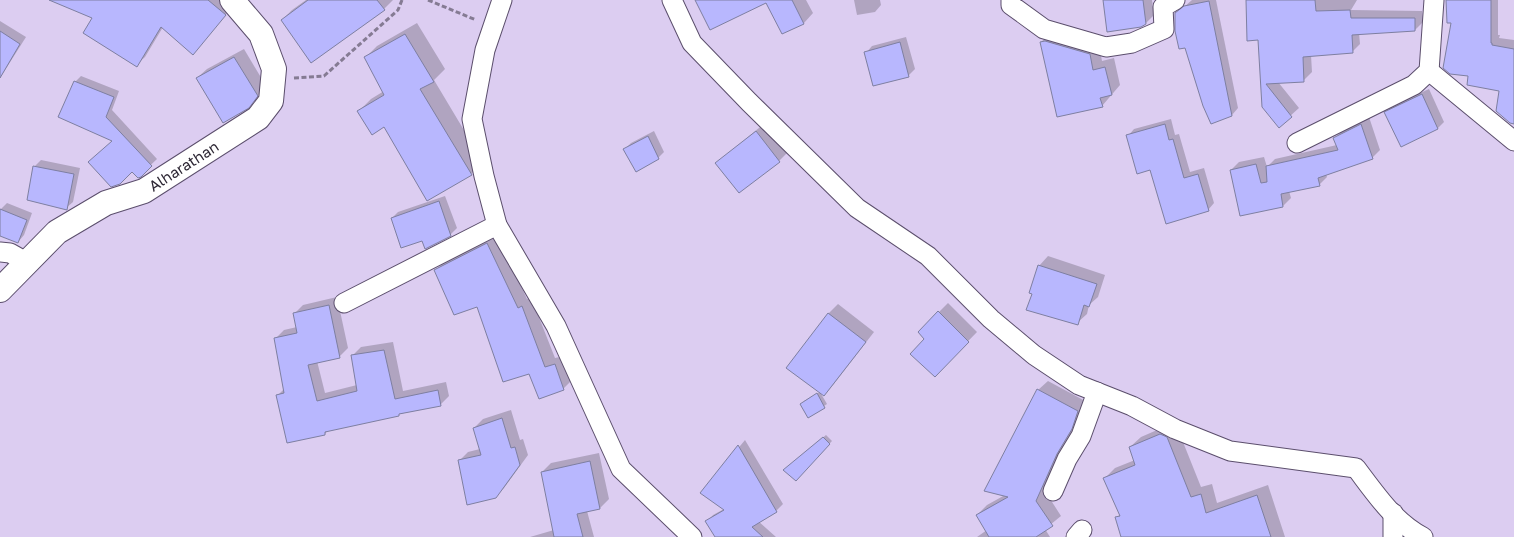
<svg xmlns="http://www.w3.org/2000/svg" width="1514" height="537" font-family="'Golos Text',sans-serif">
<style>
.shadow{fill:#0003}
.building{fill:#b8b7fe;stroke:#7e7fa1}
.lines{fill:none;stroke-linecap:round;stroke-linejoin:round}
.minor-casing{stroke:#5b4e6c;stroke-width:21}
.tertiary-casing{stroke:#5b4e6c;stroke-width:26}
.path{stroke:#857b93;stroke-width:3;stroke-dasharray:5 2.5;stroke-linecap:butt}
.minor{stroke:#fff;stroke-width:19}
.tertiary{stroke:#fff;stroke-width:24}
.labels{text-anchor:middle;dominant-baseline:central;stroke-width:4.5;stroke-linejoin:round;paint-order:stroke}
.street-label{font-size:15px;fill:#2d2734;stroke:#dccdf1}
</style>
<rect width="100%" height="100%" fill="#dccdf1"/>
<!-- shadow -->
<g class="shadow">
<polygon points="61,0 226,0 233,6 201,44 163,27 145,57 136,65 94,18"/>
<polygon points="306,0 393,0 384,9 282,20 292,10"/>
<polygon points="697,0 806,0 813,13 804,23 783,32 767,2"/>
<polygon points="854,0 880,0 881,5 875,12 857,15"/>
<polygon points="1104,0 1152,0 1154,15 1146,23"/>
<polygon points="1192,0 1216,0 1238,108 1232,115 1211,122 1176,14"/>
<polygon points="1248,0 1357,0 1351,10 1422,11 1423,22 1415,30 1359,33 1360,44 1352,52 1311,55 1312,72 1304,80 1278,82 1299,108 1279,126 1264,106 1259,39"/>
<polygon points="1448,0 1498,0 1498,35 1500,35 1499,38 1514,40 1514,123 1501,90 1469,75 1452,22"/>
<polygon points="0,21 26,37 0,78"/>
<polygon points="417,23 445,69 434,80 483,162 471,174 359,111 371,99 384,91 365,58 377,46"/>
<polygon points="1051,33 1099,45 1102,61 1114,58 1120,85 1102,106 1041,42"/>
<polygon points="906,37 915,69 908,76 866,53 872,46"/>
<polygon points="244,49 266,86 248,107 197,78 207,69"/>
<polygon points="81,76 119,91 112,110 157,159 139,176 75,82"/>
<polygon points="1429,89 1444,122 1438,128 1401,145 1386,113 1392,106"/>
<polygon points="1369,117 1380,150 1372,158 1326,174 1327,177 1319,185 1289,191 1291,198 1283,206 1231,170 1239,162 1264,157 1267,167 1275,159 1337,145 1335,138 1343,130"/>
<polygon points="1171,119 1175,135 1179,134 1190,172 1204,168 1214,203 1208,210 1151,169 1128,136 1134,129"/>
<polygon points="766,122 789,151 779,161 739,192 717,163"/>
<polygon points="654,131 664,152 658,158 625,149 631,143"/>
<polygon points="41,160 80,168 73,202 66,208 34,167"/>
<polygon points="445,196 457,228 450,235 422,240 392,218 398,212"/>
<polygon points="7,203 32,213 24,235 18,242 0,235 0,210"/>
<polygon points="497,234 527,299 531,297 555,358 564,356 573,379 563,389 530,372 477,305 436,270 445,261"/>
<polygon points="1048,256 1105,275 1098,297 1089,305 1087,314 1077,323 1034,293 1039,266"/>
<polygon points="337,297 348,348 340,356 317,361 325,393 357,385 352,356 361,347 393,342 403,391 446,382 449,396 440,405 328,430 325,434 278,395 285,388 275,339 284,330 297,327 295,313 303,305"/>
<polygon points="948,303 977,332 935,375 926,339 919,332"/>
<polygon points="838,304 874,332 833,385 824,395 788,368 829,313"/>
<polygon points="1048,381 1087,402 1080,419 1045,491 1061,516 1045,529 1050,537 977,537 987,530 977,515 987,505 1005,495 1038,390"/>
<polygon points="820,392 827,404 809,416 804,401"/>
<polygon points="511,410 520,440 523,439 528,455 504,488 495,497 459,461 468,452 480,449 474,428 483,419"/>
<polygon points="1171,424 1177,427 1201,487 1212,484 1217,503 1268,485 1285,537 1123,537 1117,518 1120,514 1104,479 1115,468 1135,460 1130,447 1141,437"/>
<polygon points="826,435 832,441 796,480 788,467"/>
<polygon points="745,440 783,504 776,511 758,521 776,537 716,537 707,522 713,515 724,509 702,492"/>
<polygon points="599,453 609,499 600,508 587,511 594,537 530,537 554,530 542,472 551,463"/>
</g>
<!-- building -->
<g class="building">
<polygon points="49,0 208,0 226,15 193,55 161,27 137,67 83,33 92,18"/>
<polygon points="308,0 377,0 385,10 311,63 281,20"/>
<polygon points="695,0 792,0 804,24 782,34 766,3 710,30"/>
<polygon points="1103,0 1143,0 1146,24 1141,27 1107,32"/>
<polygon points="1246,0 1315,0 1316,11 1350,10 1351,18 1415,18 1415,31 1352,35 1353,53 1303,57 1304,82 1266,84 1292,117 1279,128 1262,107 1258,40 1247,41"/>
<polygon points="1446,0 1491,0 1491,43 1492,43 1492,45 1514,49 1514,124 1510,123 1496,111 1499,91 1467,85 1468,76 1450,74 1443,68 1451,23 1447,23"/>
<polygon points="1209,1 1232,116 1211,124 1203,106 1185,48 1179,49 1175,31 1175,13 1184,6"/>
<polygon points="0,31 20,44 0,78"/>
<polygon points="405,34 434,82 420,89 472,175 427,201 384,127 372,135 357,111 384,95 364,57"/>
<polygon points="1045,41 1090,54 1093,70 1105,67 1112,95 1100,98 1103,107 1057,117 1040,42"/>
<polygon points="900,42 909,77 873,86 864,52"/>
<polygon points="234,57 258,96 249,108 223,123 196,78"/>
<polygon points="74,81 114,97 106,117 152,166 141,177 138,178 132,172 120,184 111,187 88,162 112,141 58,117"/>
<polygon points="1422,94 1438,129 1401,147 1384,112"/>
<polygon points="1165,124 1169,140 1173,139 1184,178 1198,174 1209,211 1166,224 1150,170 1137,174 1126,135"/>
<polygon points="1361,124 1373,159 1318,178 1320,186 1281,194 1283,207 1240,216 1230,170 1256,164 1261,183 1267,182 1266,166 1338,150 1333,138"/>
<polygon points="756,131 780,162 739,193 715,163"/>
<polygon points="648,136 659,159 636,172 623,149"/>
<polygon points="33,166 74,174 67,210 27,200"/>
<polygon points="439,201 451,236 425,249 422,241 401,248 391,218"/>
<polygon points="0,209 27,220 18,243 0,236"/>
<polygon points="487,243 518,308 522,306 545,367 555,364 564,390 539,399 529,374 503,382 477,307 454,315 434,270"/>
<polygon points="1038,265 1097,284 1089,307 1084,305 1078,325 1026,310 1032,294 1029,293"/>
<polygon points="329,305 340,358 308,365 317,401 357,391 351,355 384,350 395,399 438,390 441,406 399,414 399,416 325,432 325,435 287,443 276,395 284,393 274,338 297,333 293,313"/>
<polygon points="938,311 969,342 935,377 910,354 924,339 918,332"/>
<polygon points="828,313 866,342 824,396 786,368"/>
<polygon points="1037,389 1078,411 1072,429 1057,454 1036,501 1053,526 1036,537 989,537 976,515 1008,497 984,491"/>
<polygon points="817,393 825,408 808,418 800,404"/>
<polygon points="502,418 511,448 515,447 520,465 496,498 467,505 458,460 481,455 473,428"/>
<polygon points="1160,434 1167,437 1191,497 1201,494 1206,513 1257,495 1271,537 1121,537 1115,517 1120,516 1103,478 1135,465 1129,447"/>
<polygon points="823,437 830,444 796,481 783,470"/>
<polygon points="738,445 777,512 752,527 763,537 715,537 705,521 724,510 700,493"/>
<polygon points="590,461 600,509 577,514 583,537 554,537 541,472"/>
</g>
<g class="lines">
<defs>
<g id="minor">
<polyline points="502,0 485,50 472,119 484,176 497,225 556,326 621,469 692,537"/>
<path d="M672 0 692 43 749 102 857 208 928 256 991 319 1034 355 1079 385 1132 406 1175 429 1230 451 1356 468C1375 493 1394 522 1423 537"/>
<polyline points="1011,0 1011,5 1044,29 1106,47 1132,43 1164,29 1163,7 1175,0"/>
<polyline points="1429,71 1514,141"/>
<polyline points="1297,143 1414,85 1429,71 1434,0"/>
<polyline points="0,252 10,253 26,262"/>
<polyline points="344,303 497,225"/>
<polyline points="1053,491 1067,459 1081,436 1097,392"/>
<polyline points="1393,513 1393,537"/>
<polyline points="1076,537 1082,530"/>
</g>
<g id="tertiary">
<path id="s1" d="M0 290 57 232 106 203 144 191 258 118 271 101 274 69 261 34 232 0"/>
</g>
</defs>
<!-- minor casing -->
<use href="#minor" class="minor-casing"/>
<!-- tertiary casing -->
<use href="#tertiary" class="tertiary-casing"/>
<!-- path -->
<g class="path">
<polyline points="428,0 476,20"/>
<polyline points="294,78 324,76 398,10 402,0"/>
</g>
<!-- minor -->
<use href="#minor" class="minor"/>
<!-- tertiary -->
<use href="#tertiary" class="tertiary"/>
</g>
<g class="labels">
<!-- street labels -->
<g class="street-label">
<text stroke="none"><textPath href="#s1" startOffset="225">Alharathan</textPath></text>
</g>
</g>
</svg>
